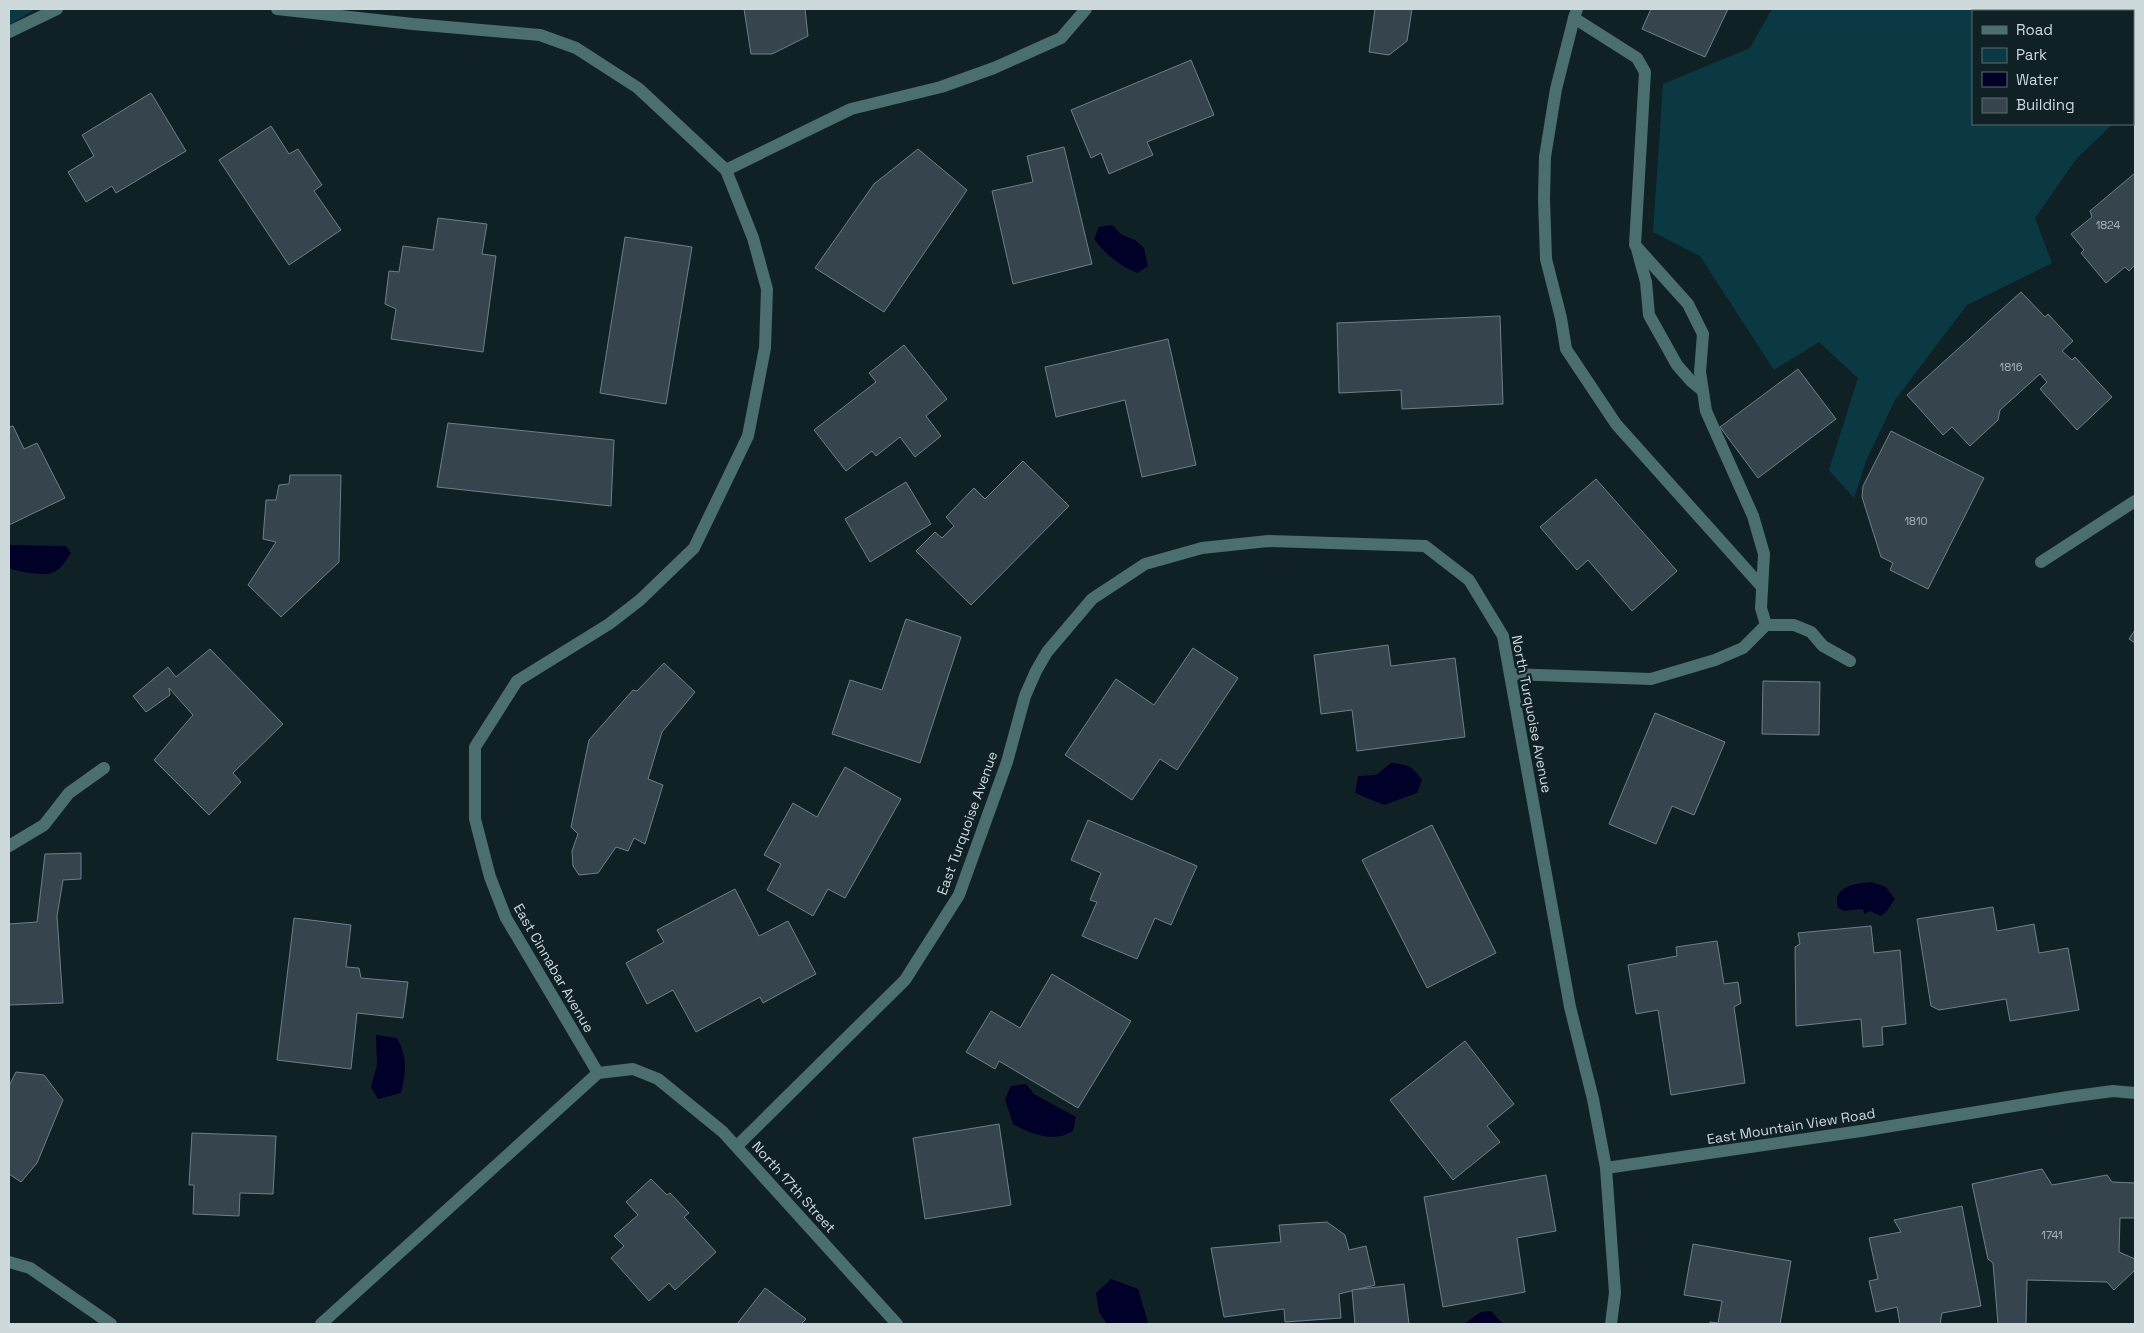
<svg xmlns="http://www.w3.org/2000/svg" width="2144" height="1333" font-family="'Space Grotesk',sans-serif">
<style>
.green{fill:#0a3943}
.water{fill:#000029}
.building{fill:#36444e;stroke:#6f7f8a}
.lines{fill:none;stroke-linecap:round;stroke-linejoin:round}
.minor{stroke:#4a6f6e;stroke-width:12}
.labels{text-anchor:middle;dominant-baseline:central;stroke-width:4.5;stroke-linejoin:round;paint-order:stroke}
.number-label{font-size:11px;fill:#a8b4b8}
.street-label{font-size:14px;fill:#ced9dc;stroke:#102126}
</style>
<rect width="100%" height="100%" fill="#102126"/>
<!-- green -->
<g class="green">
<polygon points="9,9 35,9 9,25"/>
<polygon points="1772,9 2004,9 2009,11 1973,11 1973,124 2113,124 2077,158 2035,218 2052,263 1967,305 1895,400 1866,461 1854,498 1829,470 1858,378 1819,342 1774,370 1700,256 1653,232 1663,84 1750,48"/>
<polygon points="2066,9 2135,9 2135,117 2133,114 2133,11 2062,11"/>
</g>
<!-- water -->
<g class="water">
<path d="M1112 225 1122 235 1135 240 1144 248 1148 266 1137 273C1119 265 1106 255 1094 239L1099 227Z"/>
<path d="M9 545 66 546 71 553C66 560 61 570 52 573 43 576 18 572 9 568Z"/>
<path d="M1391 763C1409 765 1411 765 1422 780L1417 793 1384 805 1355 793 1358 776 1376 775Z"/>
<path d="M1871 882 1886 887 1895 899 1887 911 1881 916 1870 911 1864 914 1863 909 1844 911 1838 908C1832 886 1854 884 1871 882Z"/>
<path d="M376 1035 397 1038C408 1057 406 1073 401 1093L378 1099 371 1087 377 1065Z"/>
<path d="M1026 1084 1034 1094 1076 1117 1073 1131C1055 1143 1031 1134 1013 1124L1005 1099 1011 1086Z"/>
<polygon points="1111,1279 1138,1289 1148,1322 1143,1324 1107,1324 1099,1312 1096,1293"/>
<polygon points="1491,1311 1503,1324 1464,1324 1481,1312"/>
</g>
<!-- building -->
<g class="building">
<polygon points="744,9 805,9 808,36 772,54 751,54"/>
<polygon points="1375,9 1412,9 1407,41 1389,55 1369,52"/>
<polygon points="1651,9 1728,9 1705,57 1642,29"/>
<polygon points="1191,60 1214,115 1147,142 1153,155 1109,174 1101,153 1091,158 1071,110"/>
<polygon points="151,93 186,151 116,193 112,186 86,202 68,172 94,156 82,135"/>
<polygon points="271,126 289,154 298,149 322,185 314,191 341,230 289,265 219,160"/>
<polygon points="1064,147 1092,264 1013,284 992,191 1033,182 1027,156"/>
<polygon points="918,149 967,190 884,312 815,268 874,184"/>
<polygon points="2135,173 2135,265 2129,271 2125,267 2106,283 2081,253 2084,250 2071,234 2092,217 2090,211"/>
<polygon points="438,218 487,224 482,254 496,256 483,352 391,339 396,309 385,304 389,271 399,272 403,246 433,250"/>
<polygon points="625,237 692,247 666,404 600,393"/>
<polygon points="2021,292 2045,317 2048,314 2073,341 2062,351 2072,360 2075,357 2112,397 2077,430 2040,389 2047,382 2040,374 2000,410 1998,420 1970,446 1952,427 1943,435 1907,395"/>
<polygon points="1500,316 1503,404 1402,409 1401,390 1339,393 1337,323"/>
<polygon points="1168,339 1196,465 1142,477 1125,400 1056,417 1045,367"/>
<polygon points="904,345 947,399 926,416 941,436 915,457 900,437 876,456 872,451 846,471 814,430 876,382 869,373"/>
<polygon points="1798,369 1836,419 1758,478 1720,427"/>
<polygon points="448,423 614,440 611,506 437,487"/>
<polygon points="13,426 24,449 37,443 65,498 9,525 9,427"/>
<polygon points="1891,431 1984,478 1928,589 1890,570 1893,563 1881,557 1862,497 1863,486"/>
<polygon points="1023,461 1069,506 971,605 916,551 935,532 942,538 954,526 946,517 974,488 985,499"/>
<polygon points="290,475 341,475 339,562 281,617 248,585 276,542 263,539 266,500 276,500 279,485 289,484"/>
<polygon points="1596,479 1677,571 1632,611 1588,560 1577,570 1540,527"/>
<polygon points="906,482 931,524 870,562 845,519"/>
<polygon points="906,619 961,637 920,763 832,734 850,680 882,690"/>
<polygon points="2135,630 2135,643 2129,639"/>
<polygon points="1388,645 1391,666 1455,658 1465,737 1357,751 1352,710 1321,714 1314,655"/>
<polygon points="1193,648 1238,678 1177,770 1160,759 1132,800 1065,755 1116,679 1154,705"/>
<polygon points="210,649 283,724 233,773 241,782 209,815 154,760 193,715 169,688 170,695 146,712 133,696 168,667 176,677"/>
<polygon points="664,663 695,692 662,732 648,779 663,785 645,844 634,838 628,851 616,847 598,873 579,875 573,866 572,851 578,834 571,827 589,740 633,690 637,691"/>
<polygon points="1763,681 1820,682 1819,735 1762,734"/>
<polygon points="1655,713 1725,742 1694,815 1672,806 1656,844 1609,824"/>
<polygon points="845,767 901,799 845,898 828,889 813,916 767,890 781,864 764,855 793,803 817,817"/>
<polygon points="1088,820 1197,866 1171,925 1155,918 1137,959 1082,936 1097,902 1090,900 1101,873 1071,860"/>
<polygon points="1432,825 1496,953 1427,988 1362,860"/>
<polygon points="81,853 81,879 63,880 57,916 63,1003 9,1005 9,924 37,922 45,854"/>
<polygon points="735,889 759,936 788,921 816,974 763,1003 760,997 696,1032 673,990 647,1004 626,963 664,942 657,930"/>
<polygon points="1993,907 1997,931 2034,924 2039,953 2068,948 2079,1010 2010,1021 2006,999 1939,1010 1931,1006 1917,919"/>
<polygon points="294,918 351,925 346,967 359,968 361,978 408,982 403,1018 357,1013 351,1069 277,1060"/>
<polygon points="1871,926 1874,953 1900,950 1906,1024 1882,1027 1883,1045 1863,1047 1861,1019 1796,1026 1795,947 1800,944 1798,933"/>
<polygon points="1717,941 1724,984 1738,982 1741,1003 1734,1007 1745,1083 1671,1095 1658,1010 1636,1014 1628,965 1677,956 1676,947"/>
<polygon points="1052,974 1131,1021 1078,1108 999,1061 995,1069 966,1052 991,1011 1020,1028"/>
<polygon points="1465,1041 1514,1104 1487,1126 1500,1142 1453,1180 1390,1100"/>
<polygon points="16,1072 44,1075 63,1100 37,1163 21,1182 9,1174 9,1086"/>
<polygon points="999,1124 1011,1205 925,1219 913,1138"/>
<polygon points="192,1133 276,1136 273,1194 240,1193 239,1216 193,1214 194,1185 189,1185"/>
<polygon points="2042,1169 2052,1185 2107,1175 2112,1182 2135,1183 2135,1218 2120,1218 2119,1252 2135,1259 2135,1270 2114,1290 2107,1282 2027,1280 2026,1324 1998,1324 1993,1263 1988,1259 1972,1184"/>
<polygon points="1546,1175 1556,1231 1517,1238 1525,1292 1443,1307 1424,1197"/>
<polygon points="651,1179 667,1195 670,1193 689,1213 684,1217 716,1252 675,1290 669,1283 649,1301 611,1258 624,1246 614,1236 638,1215 626,1202"/>
<polygon points="1962,1206 1981,1306 1942,1313 1940,1324 1900,1324 1897,1307 1876,1312 1869,1281 1878,1279 1869,1238 1901,1232 1894,1220"/>
<polygon points="1327,1222 1345,1235 1349,1250 1366,1246 1375,1285 1339,1294 1341,1318 1285,1322 1284,1309 1224,1317 1211,1248 1281,1242 1279,1225"/>
<polygon points="1693,1244 1791,1261 1780,1324 1710,1324 1710,1322 1718,1323 1722,1301 1684,1295"/>
<polygon points="1404,1284 1409,1324 1355,1324 1352,1290"/>
<polygon points="765,1288 806,1319 801,1324 737,1324"/>
</g>
<g class="lines">
<!-- minor -->
<g class="minor">
<polyline points="277,9 413,24 540,35 576,48 638,88 726,170 753,238 767,289 765,348 748,436 694,548 640,600 609,624 517,681 475,747 475,819 490,877 506,918 598,1073"/>
<polyline points="1574,18 1556,89 1545,157 1544,199 1546,259 1561,318 1566,349 1616,424 1762,587"/>
<polyline points="9,32 57,9"/>
<polyline points="726,170 851,109 941,87 994,68 1061,38 1086,9"/>
<polyline points="1637,249 1646,282 1649,315 1677,365 1691,381 1702,390"/>
<polyline points="2041,562 2135,501"/>
<polyline points="1766,625 1794,625 1811,632 1823,646 1850,661"/>
<polyline points="1510,674 1651,679 1715,660 1743,648 1766,625 1761,608 1764,554 1753,516 1706,411 1700,372 1703,334 1688,304 1635,245 1645,72 1637,58 1574,18 1577,9"/>
<polyline points="9,846 44,825 69,793 104,768"/>
<polyline points="737,1146 905,980 959,895 1007,762 1025,696 1036,671 1047,652 1092,599 1145,564 1202,548 1268,541 1425,546 1469,580 1503,636 1570,1007 1593,1099 1606,1168 1615,1293 1611,1324"/>
<polyline points="1606,1168 1861,1131 2068,1097 2113,1091 2135,1093"/>
<polyline points="9,1262 30,1268 111,1324"/>
<polyline points="321,1324 598,1073 633,1069 658,1079 723,1132 897,1324"/>
</g>
</g>
<g class="labels">
<!-- number labels -->
<g class="number-label">
<text x="2108" y="225">1824</text>
<text x="2011" y="367">1816</text>
<text x="1916" y="521">1810</text>
<text x="2052" y="1235">1741</text>
</g>
<!-- street labels -->
<g class="street-label">
<text transform="translate(1532 714) rotate(79)">North Turquoise Avenue</text>
<text transform="translate(967 823) rotate(-70)">East Turquoise Avenue</text>
<text transform="translate(554 968) rotate(60)">East Cinnabar Avenue</text>
<text transform="translate(1791 1126) rotate(-9)">East Mountain View Road</text>
<text transform="translate(794 1187) rotate(48)">North 17th Street</text>
</g>
</g>
<!-- border -->
<rect width="2144" height="1333" fill="none" stroke="#ced9dc" stroke-width="20"/>
<!-- legend -->
<rect x="1972" y="10" width="162" height="115" fill="#102126" stroke="#5c6b6f"/>
<rect x="1982" y="26" width="25" height="8" fill="#4a6f6e" stroke="#5c6b6f"/>
<text x="2016" y="35" font-size="15" fill="#ced9dc">Road</text>
<rect x="1982" y="48" width="25" height="15" fill="#0a3943" stroke="#5c6b6f"/>
<text x="2016" y="60" font-size="15" fill="#ced9dc">Park</text>
<rect x="1982" y="72" width="25" height="15" fill="#000029" stroke="#5c6b6f"/>
<text x="2016" y="85" font-size="15" fill="#ced9dc">Water</text>
<rect x="1982" y="98" width="25" height="15" fill="#36444e" stroke="#5c6b6f"/>
<text x="2016" y="110" font-size="15" fill="#ced9dc">Building</text>
</svg>
